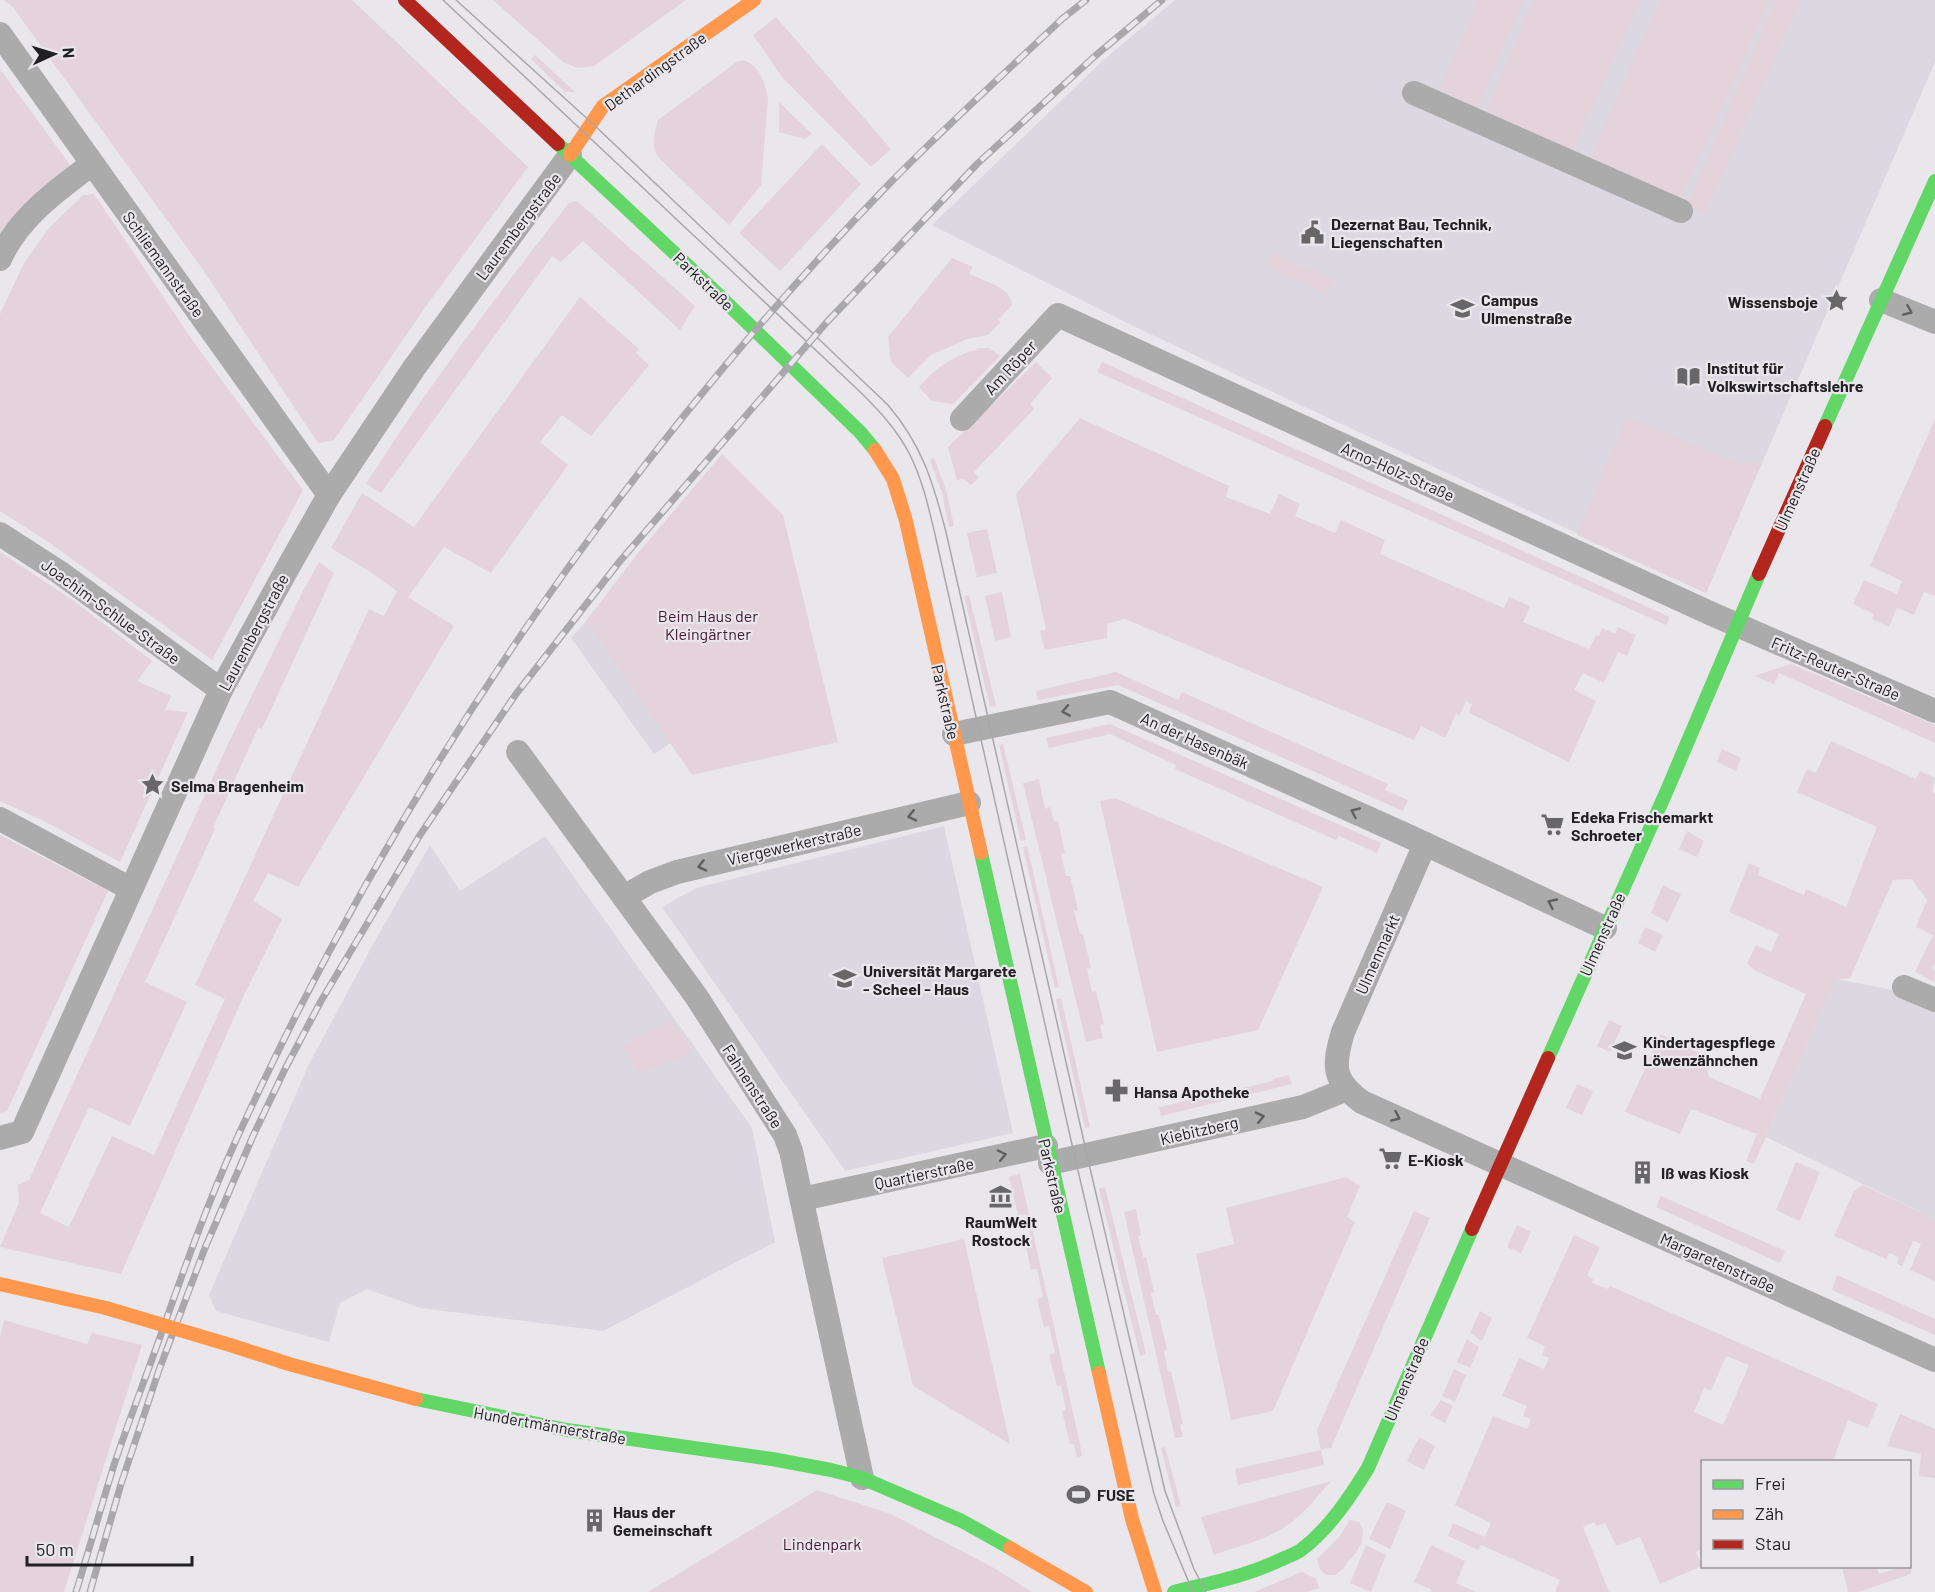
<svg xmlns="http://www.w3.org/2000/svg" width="1935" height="1592" font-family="Barlow,sans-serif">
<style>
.built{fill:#dcd8e1}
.green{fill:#e4d3db;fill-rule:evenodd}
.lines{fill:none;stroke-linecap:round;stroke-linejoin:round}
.street{stroke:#ababab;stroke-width:24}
.fast{stroke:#63d668;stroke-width:14}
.slow{stroke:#ff974d;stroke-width:14}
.jam{stroke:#b3261e;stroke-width:14}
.tram{stroke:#a8a7aa;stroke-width:1.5}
.rail-casing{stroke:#a8a7aa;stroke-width:7}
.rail{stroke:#e9e6ec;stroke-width:4.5;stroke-dasharray:14;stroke-linecap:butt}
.slow-bridge{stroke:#ff974d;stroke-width:14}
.oneway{stroke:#5f5f60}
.labels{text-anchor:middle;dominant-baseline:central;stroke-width:4.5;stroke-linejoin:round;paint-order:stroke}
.street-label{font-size:16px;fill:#212022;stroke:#e9e6ec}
.poi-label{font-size:16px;font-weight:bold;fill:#212022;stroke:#e9e6ec;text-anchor:start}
.park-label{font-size:16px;fill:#44172e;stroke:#e9e6ec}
</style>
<rect width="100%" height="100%" fill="#e9e7eb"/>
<!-- built -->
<g class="built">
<polygon points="1175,0 1935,0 1935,62 1706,593 1283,397 1125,322 932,225 1101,62"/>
<polygon points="586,621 671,743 654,754 571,638"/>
<polygon points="944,826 1013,1133 845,1171 662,907 696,888"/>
<polygon points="545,836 752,1128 775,1242 603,1331 420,1308 367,1289 340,1303 329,1342 216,1311 209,1295 308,1066 377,937 430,845 460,891"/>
<polygon points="1835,979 1888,989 1935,1009 1935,1219 1766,1137"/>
</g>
<!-- green -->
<g class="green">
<polygon points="3,0 352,0 528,167 429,302 334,440 318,443 201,267 12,6"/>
<polygon points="493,0 686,0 594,66 578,68 563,62"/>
<polygon points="1479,0 1524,0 1474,113 1436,97"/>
<polygon points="1533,0 1640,0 1571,154 1484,116"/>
<polygon points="1660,0 1769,0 1680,201 1589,161"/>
<polygon points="1776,0 1801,0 1705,213 1687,205"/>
<polygon points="776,17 891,149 871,167 782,77 753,35"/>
<polygon points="535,55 575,92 565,92 531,59"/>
<path d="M738 61C741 61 745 60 748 62 760 67 766 87 768 98L761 185 729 225 659 158C650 146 654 133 658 120Z"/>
<polygon points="0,69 70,165 29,200 0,239"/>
<polygon points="779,102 812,134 805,139 779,132"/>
<polygon points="822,144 861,184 780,271 739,233"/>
<polygon points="94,194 195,344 303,490 212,660 47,541 0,511 0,314 24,263 50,227 83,195"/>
<path d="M577 201 695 306 680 330 583 241 561 262 552 256 381 493 366 484C428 386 498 294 569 203Z"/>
<polygon points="1274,253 1293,261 1292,263 1303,268 1304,266 1334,279 1327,295 1268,267"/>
<path d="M952 258 973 267 969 274C984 281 1011 287 1012 305L998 320 1001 322 988 335 967 339 931 355 908 378 891 362 888 337Z"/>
<polygon points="580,297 639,349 636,353 649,365 591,436 562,415 540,442 568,465 491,573 444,547 408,597 454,626 298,887 268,873 253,901 282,919 244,995 121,1274 0,1247 19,1203 18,1185 29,1180 228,744 303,591 319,562 334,573 262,729 258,728 213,828 215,829 145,982 187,1002 130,1126 89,1107 40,1213 69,1227 112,1136 154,1155 225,999 195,985 369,609 384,616 397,591 372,573 331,548 362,493 414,527"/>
<path d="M980 348H989L1000 356 953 404 932 401 919 387C938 365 953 357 980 348Z"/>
<polygon points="1036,362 1052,378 1030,404 1034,409 974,472 979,478 971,485 963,479 957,480 948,447"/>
<polygon points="1102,362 1670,617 1666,625 1097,372"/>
<polygon points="1627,416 1740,464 1762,462 1706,593 1577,535"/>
<polygon points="1080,418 1229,486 1226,497 1270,514 1279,494 1300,504 1295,516 1335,533 1341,520 1385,540 1380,554 1504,608 1509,597 1530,606 1523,622 1589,649 1596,635 1599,636 1602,628 1615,634 1618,627 1636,635 1627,656 1618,652 1604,683 1583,673 1574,690 1596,701 1569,762 1469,713 1472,704 1466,701 1460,715 1456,714 1445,738 1421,726 1414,740 1125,619 1107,624 1107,638 1045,650 1040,631 1046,629 1016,494"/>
<polygon points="1935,419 1935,596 1924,592 1914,615 1897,608 1889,627 1872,619 1874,614 1853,604 1864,580 1897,594 1902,581 1870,566"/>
<polygon points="722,454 783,515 838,742 692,775 586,621 638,553"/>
<polygon points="934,458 946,490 954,526 949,527 942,493 930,460"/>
<polygon points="987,529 997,573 977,577 967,533"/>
<polygon points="0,552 74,601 152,661 137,681 171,696 165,710 188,712 120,862 44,821 0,801"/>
<polygon points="1002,592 1011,637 995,641 985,596"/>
<polygon points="969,595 996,706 990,707 964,596"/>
<polygon points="1791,664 1935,725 1935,743 1779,673 1774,684 1754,676"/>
<polygon points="1116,672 1178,700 1182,692 1388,784 1385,790 1408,800 1403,811 1118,685 1038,700 1036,691"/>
<polygon points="1110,724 1381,843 1377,853 1339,836 1336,840 1175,769 1176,765 1110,734 1049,748 1046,738"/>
<polygon points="1831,741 1916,779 1920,771 1935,778 1932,792 1935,794 1935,963 1932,969 1935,971 1934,982 1915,972 1933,935 1916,927 1927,900 1912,879 1893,880 1850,978 1835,980 1754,1164 1746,1161 1757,1134 1691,1109 1680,1134 1625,1112 1661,1034 1705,1056 1709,1077 1760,1099 1806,994 1756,971 1747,964 1756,945 1771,952 1779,934 1729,912 1749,863 1760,868 1758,875 1804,895 1806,889 1846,907 1877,827 1797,792 1807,769 1816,773"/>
<polygon points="1003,744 1026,840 1021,841 999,745"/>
<polygon points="1722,749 1741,758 1736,771 1717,762"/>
<polygon points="1039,779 1045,809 1050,807 1054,821 1058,821 1065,853 1061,854 1066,876 1070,876 1078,910 1074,911 1080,934 1083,934 1091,968 1087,969 1092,992 1096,991 1104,1024 1100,1025 1103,1038 1086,1042 1023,783"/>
<polygon points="1115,798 1323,887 1258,1030 1157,1052 1100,801"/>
<polygon points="1687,831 1704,841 1697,857 1679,849"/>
<polygon points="0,835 108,891 7,1111 0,1113"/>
<polygon points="1027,846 1059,987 1055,988 1023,847"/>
<polygon points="1663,885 1681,894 1668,922 1651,913"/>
<polygon points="1645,927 1663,935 1655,952 1638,943"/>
<polygon points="1061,998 1090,1127 1085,1128 1056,999"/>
<polygon points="671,1020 693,1052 645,1072 637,1070 622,1046"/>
<polygon points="1609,1020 1622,1026 1610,1052 1597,1046"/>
<polygon points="1289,1075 1292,1084 1161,1116 1159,1107 1273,1081 1273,1079"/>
<polygon points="1577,1084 1593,1091 1582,1115 1566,1108"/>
<polygon points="1796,1162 1820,1172 1800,1221 1776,1210"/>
<polygon points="1020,1174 1080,1444 1082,1456 1077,1457 1074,1444 1070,1444 1062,1411 1066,1410 1061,1386 1057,1386 1049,1355 1055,1353 1049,1326 1044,1327 1037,1299 1043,1297 1037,1269 1031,1270 1025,1242 1031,1240 1025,1214 1018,1215 1009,1177"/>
<polygon points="1346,1177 1360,1186 1347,1217 1355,1222 1273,1411 1231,1420 1196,1254 1234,1244 1226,1208"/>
<polygon points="1863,1185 1935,1219 1935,1281 1910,1270 1921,1244 1913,1241 1902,1266 1897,1264 1899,1257 1889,1253 1886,1259 1834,1236 1854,1191"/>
<polygon points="1105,1187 1146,1354 1140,1356 1099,1189"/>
<polygon points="1661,1196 1785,1251 1780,1263 1656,1207"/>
<polygon points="1136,1209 1141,1235 1138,1236 1143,1257 1146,1257 1154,1292 1151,1293 1156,1315 1159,1315 1167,1350 1164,1351 1168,1372 1171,1371 1183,1424 1180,1425 1183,1437 1175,1438 1124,1212"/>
<polygon points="1414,1211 1430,1218 1331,1448 1321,1450 1324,1465 1238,1485 1235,1469 1321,1450 1317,1430"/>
<polygon points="1517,1225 1531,1232 1521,1253 1507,1247"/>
<path d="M1574 1235 1600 1247 1587 1276 1593 1279 1592 1283 1608 1289 1610 1286 1878 1404 1868 1428 1848 1420 1833 1461 1702 1462V1549L1696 1552 1702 1566 1660 1584 1640 1537 1616 1546 1605 1523 1597 1526 1594 1522 1583 1527 1609 1592H1555L1560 1580 1481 1545 1478 1550 1448 1536 1453 1523 1485 1537 1491 1523 1455 1505 1493 1416 1527 1429 1531 1419 1523 1416 1527 1406 1502 1396 1519 1358 1544 1369 1549 1358 1542 1355 1545 1346 1527 1338ZM1726 1356 1749 1365 1723 1425 1694 1412 1704 1388 1711 1391Z"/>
<polygon points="964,1239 1010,1444 913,1386 882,1258"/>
<polygon points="1837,1275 1935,1319 1935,1335 1832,1290"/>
<polygon points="1480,1311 1492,1318 1482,1341 1470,1333"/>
<polygon points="4,1320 87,1344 92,1333 142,1345 64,1592 0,1592 0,1337"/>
<polygon points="1467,1339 1479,1347 1470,1368 1457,1362"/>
<polygon points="1454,1369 1466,1375 1455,1402 1442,1396"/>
<polygon points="1441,1400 1453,1406 1445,1423 1430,1415"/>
<polygon points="1900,1414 1935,1429 1935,1478 1919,1476 1921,1454 1887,1446"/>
<polygon points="1419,1437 1435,1446 1424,1470 1407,1461"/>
<polygon points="1165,1447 1181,1506 1176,1507 1161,1448"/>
<path d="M1331 1481C1316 1498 1301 1518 1280 1530 1260 1542 1236 1547 1214 1555L1201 1517Z"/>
<polygon points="817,1490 891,1514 994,1568 1032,1592 648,1592"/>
<polygon points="1387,1502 1406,1511 1390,1549 1369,1539"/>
<polygon points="1350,1520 1359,1522 1363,1530 1362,1543 1355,1554 1347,1562 1344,1568 1335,1575 1326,1575 1320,1569 1317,1559 1340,1536"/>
<polygon points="1366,1545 1386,1555 1371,1592 1350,1583"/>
<polygon points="1431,1545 1465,1561 1456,1583 1476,1592 1431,1592 1432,1590 1414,1582"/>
<polygon points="1910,1563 1911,1574 1858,1592 1848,1592 1842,1567 1876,1567 1879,1574 1900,1567 1910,1566"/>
<polygon points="1302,1572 1316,1579 1319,1588 1307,1592 1254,1592"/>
</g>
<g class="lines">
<!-- street -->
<g class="street">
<polyline points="0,34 329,495"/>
<polyline points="1414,93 1681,211"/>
<path d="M0 259C18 218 57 190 92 164"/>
<polyline points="1881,300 1935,322"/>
<polyline points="962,419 1058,315 1712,614 1935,711"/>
<polyline points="0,534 59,572 221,690"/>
<polyline points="954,734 1110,702 1408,836 1605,928"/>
<polyline points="518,752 696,996 785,1135 791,1151 862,1478"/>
<polyline points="0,819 131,889"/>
<path d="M1425 844 1343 1032C1333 1066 1332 1080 1362 1102L1935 1360"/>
<polyline points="624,897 650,882 677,872 969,803"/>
<polyline points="1904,987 1935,1000"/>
<polyline points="0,1138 22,1132 221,690 286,571 329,495 414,368 570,155"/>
<polyline points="1050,1163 1303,1107 1345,1090"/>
<polyline points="802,1199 1046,1146"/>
</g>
<!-- fast -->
<g class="fast">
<polyline points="558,144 703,280 860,432 875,450"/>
<polyline points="1825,426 1935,181"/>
<polyline points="981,853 1099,1373"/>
<polyline points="1548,1058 1668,788 1759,574"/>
<polyline points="416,1399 567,1430 772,1459 831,1470 862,1478 962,1521 1010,1548"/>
<path d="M1174 1592C1210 1583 1247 1576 1280 1560 1287 1557 1295 1554 1301 1550 1329 1529 1350 1497 1368 1468L1472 1229"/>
</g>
<!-- slow -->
<g class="slow">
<polyline points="570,155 603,106 754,0"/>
<polyline points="875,450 893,479 906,521 981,853"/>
<polyline points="0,1284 106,1308"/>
<polyline points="230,1345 289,1364 416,1399"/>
<polyline points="1099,1373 1132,1519 1155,1592"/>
<polyline points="1010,1548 1086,1592"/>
</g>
<!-- jam -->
<g class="jam">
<polyline points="405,0 558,144"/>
<polyline points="1759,574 1825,426"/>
<polyline points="1472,1229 1548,1058"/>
</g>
<!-- tram -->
<g class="tram">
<path d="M443 0 855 387C876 407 897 429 910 455 922 479 928 505 934 530L1075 1158 1154 1494 1163 1521 1193 1592"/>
<path d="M456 0 592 123 888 405C922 445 933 482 946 532L1087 1155 1165 1491 1194 1569 1206 1592"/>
</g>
<defs>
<g id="rail">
<path d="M76 1592C89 1550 101 1507 114 1465 128 1423 144 1382 159 1340 183 1272 207 1204 237 1138 398 785 621 460 891 182 946 126 1005 73 1062 19L1086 0"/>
<polyline points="90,1592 121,1484 159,1370 205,1248 253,1136 286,1067 321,1001 420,835 516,694 620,561 827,322 977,164 1095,56 1162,0"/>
</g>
</defs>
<!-- rail casing -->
<use href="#rail" class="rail-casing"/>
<!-- rail -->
<use href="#rail" class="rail"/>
<!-- slow-bridge -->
<polyline class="slow-bridge" points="106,1308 230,1345"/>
</g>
<!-- one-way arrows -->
<defs><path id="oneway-chevron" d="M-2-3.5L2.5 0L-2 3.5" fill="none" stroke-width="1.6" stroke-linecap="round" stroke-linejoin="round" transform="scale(1.5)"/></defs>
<g class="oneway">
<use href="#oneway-chevron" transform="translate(1908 311) rotate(23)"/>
<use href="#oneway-chevron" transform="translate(1066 711) rotate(169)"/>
<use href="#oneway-chevron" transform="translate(1355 812) rotate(-156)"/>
<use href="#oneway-chevron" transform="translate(912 816) rotate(167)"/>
<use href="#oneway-chevron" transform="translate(702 866) rotate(167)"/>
<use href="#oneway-chevron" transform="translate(1552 903) rotate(-155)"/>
<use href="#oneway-chevron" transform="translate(1260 1117) rotate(-13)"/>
<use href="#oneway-chevron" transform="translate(1396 1117) rotate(24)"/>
<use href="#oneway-chevron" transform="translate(1002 1155) rotate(-12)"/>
</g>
<!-- icons -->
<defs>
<symbol id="civic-bare" viewBox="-9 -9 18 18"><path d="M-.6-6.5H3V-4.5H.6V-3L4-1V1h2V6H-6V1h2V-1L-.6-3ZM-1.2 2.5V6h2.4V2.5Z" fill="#676668" stroke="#e9e6ec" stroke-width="2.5" paint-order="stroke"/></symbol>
<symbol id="sight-bare" viewBox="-9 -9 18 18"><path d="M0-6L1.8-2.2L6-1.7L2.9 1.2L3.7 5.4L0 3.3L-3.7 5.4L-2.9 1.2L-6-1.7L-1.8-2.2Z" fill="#676668" stroke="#e9e6ec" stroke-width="2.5" paint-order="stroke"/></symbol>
<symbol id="university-bare" viewBox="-9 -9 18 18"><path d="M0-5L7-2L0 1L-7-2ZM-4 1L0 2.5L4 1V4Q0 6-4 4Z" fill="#676668" stroke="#e9e6ec" stroke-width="2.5" paint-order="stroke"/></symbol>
<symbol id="library-bare" viewBox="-9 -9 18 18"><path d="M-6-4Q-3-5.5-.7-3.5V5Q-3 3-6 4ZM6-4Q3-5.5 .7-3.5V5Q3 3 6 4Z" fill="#676668" stroke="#e9e6ec" stroke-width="2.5" paint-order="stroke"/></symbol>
<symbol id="supermarket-bare" viewBox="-9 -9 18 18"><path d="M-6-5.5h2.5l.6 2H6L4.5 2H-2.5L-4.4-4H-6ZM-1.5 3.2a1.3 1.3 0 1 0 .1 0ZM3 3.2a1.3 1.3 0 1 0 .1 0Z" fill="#676668" stroke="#e9e6ec" stroke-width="2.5" paint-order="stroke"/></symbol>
<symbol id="school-bare" viewBox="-9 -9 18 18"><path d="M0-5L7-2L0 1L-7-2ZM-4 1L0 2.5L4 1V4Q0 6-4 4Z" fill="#676668" stroke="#e9e6ec" stroke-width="2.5" paint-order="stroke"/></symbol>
<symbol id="pharmacy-bare" viewBox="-9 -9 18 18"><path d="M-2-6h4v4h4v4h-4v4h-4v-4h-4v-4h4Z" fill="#676668" stroke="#e9e6ec" stroke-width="2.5" paint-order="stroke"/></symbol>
<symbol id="building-bare" viewBox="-9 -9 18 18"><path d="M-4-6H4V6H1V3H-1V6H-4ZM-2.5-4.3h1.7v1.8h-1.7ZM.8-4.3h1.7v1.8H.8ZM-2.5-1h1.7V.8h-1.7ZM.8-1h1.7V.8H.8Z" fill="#676668" stroke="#e9e6ec" stroke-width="2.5" paint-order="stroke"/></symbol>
<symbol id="museum-bare" viewBox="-9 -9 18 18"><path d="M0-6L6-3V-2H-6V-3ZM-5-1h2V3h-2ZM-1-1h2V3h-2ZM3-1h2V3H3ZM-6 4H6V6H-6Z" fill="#676668" stroke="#e9e6ec" stroke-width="2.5" paint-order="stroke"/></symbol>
<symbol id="stadium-bare" viewBox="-9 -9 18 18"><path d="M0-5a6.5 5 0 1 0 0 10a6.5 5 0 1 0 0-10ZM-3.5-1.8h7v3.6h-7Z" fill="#676668" stroke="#e9e6ec" stroke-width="2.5" paint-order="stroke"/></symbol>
</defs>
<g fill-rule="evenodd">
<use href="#civic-bare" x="1296" y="216" width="33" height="33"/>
<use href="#sight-bare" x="1820" y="284" width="33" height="33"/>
<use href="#university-bare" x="1446" y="292" width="33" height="33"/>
<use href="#library-bare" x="1672" y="360" width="33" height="33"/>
<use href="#sight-bare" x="136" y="768" width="33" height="33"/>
<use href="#supermarket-bare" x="1536" y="808" width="33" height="33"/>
<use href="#university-bare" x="828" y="962" width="33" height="33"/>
<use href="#school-bare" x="1608" y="1034" width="33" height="33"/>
<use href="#pharmacy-bare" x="1100" y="1074" width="33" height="33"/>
<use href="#supermarket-bare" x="1374" y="1142" width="33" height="33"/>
<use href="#building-bare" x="1626" y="1156" width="33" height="33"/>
<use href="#museum-bare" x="984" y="1180" width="33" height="33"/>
<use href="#stadium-bare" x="1062" y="1478" width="33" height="33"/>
<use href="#building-bare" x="578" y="1504" width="33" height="33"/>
</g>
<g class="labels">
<!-- street labels -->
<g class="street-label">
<text transform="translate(655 71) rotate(-36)">Dethardingstraße</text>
<text transform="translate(518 226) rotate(-53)">Laurembergstraße</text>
<text transform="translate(164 264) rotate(54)">Schliemannstraße</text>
<text transform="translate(704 281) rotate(44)">Parkstraße</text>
<text transform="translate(1010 367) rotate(-47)">Am Röper</text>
<text transform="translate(1398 471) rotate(24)">Arno-Holz-Straße</text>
<text transform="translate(1797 489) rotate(-66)">Ulmenstraße</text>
<text transform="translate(111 611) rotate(36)">Joachim-Schlue-Straße</text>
<text transform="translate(253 632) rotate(-62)">Laurembergstraße</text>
<text transform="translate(1836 668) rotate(23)">Fritz-Reuter-Straße</text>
<text transform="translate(946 702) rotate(77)">Parkstraße</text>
<text transform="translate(1195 740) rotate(24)">An der Hasenbäk</text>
<text transform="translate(794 844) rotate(-13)">Viergewerkerstraße</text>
<text transform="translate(1602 934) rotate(-66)">Ulmenstraße</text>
<text transform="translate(1377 954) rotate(-66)">Ulmenmarkt</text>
<text transform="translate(753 1086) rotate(57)">Fahnenstraße</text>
<text transform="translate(1199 1130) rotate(-13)">Kiebitzberg</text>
<text transform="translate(924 1173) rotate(-12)">Quartierstraße</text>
<text transform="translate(1053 1176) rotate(77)">Parkstraße</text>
<text transform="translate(1718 1262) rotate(24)">Margaretenstraße</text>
<text transform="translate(1406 1379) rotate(-67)">Ulmenstraße</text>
<text transform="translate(550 1425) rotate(10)">Hundertmännerstraße</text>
</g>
<!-- poi labels -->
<g class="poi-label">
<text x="1331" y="223">Dezernat Bau, Technik,<tspan x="1331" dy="18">Liegenschaften</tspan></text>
<text x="1481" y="299">Campus<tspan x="1481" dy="18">Ulmenstraße</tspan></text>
<text x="1818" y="301" text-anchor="end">Wissensboje</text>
<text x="1707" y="367">Institut für<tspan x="1707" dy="18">Volkswirtschaftslehre</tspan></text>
<text x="171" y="785">Selma Bragenheim</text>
<text x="1571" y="816">Edeka Frischemarkt<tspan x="1571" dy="18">Schroeter</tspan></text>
<text x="863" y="970">Universität Margarete<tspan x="863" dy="18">- Scheel - Haus</tspan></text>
<text x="1643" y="1041">Kindertagespflege<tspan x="1643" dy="18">Löwenzähnchen</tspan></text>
<text x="1134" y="1091">Hansa Apotheke</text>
<text x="1408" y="1159">E-Kiosk</text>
<text x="1661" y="1172">Iß was Kiosk</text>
<text x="1001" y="1221" text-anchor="middle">RaumWelt<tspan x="1001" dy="18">Rostock</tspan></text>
<text x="1097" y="1494">FUSE</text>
<text x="613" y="1511">Haus der<tspan x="613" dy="18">Gemeinschaft</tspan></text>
</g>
<!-- park labels -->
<g class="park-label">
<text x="708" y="615">Beim Haus der<tspan x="708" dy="18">Kleingärtner</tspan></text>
<text x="822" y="1543">Lindenpark</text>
</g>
</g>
<!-- legend -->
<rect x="1701" y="1460" width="210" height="108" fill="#e9e6ec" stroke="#99979b" stroke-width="1.5"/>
<rect x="1713" y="1480" width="30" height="9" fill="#63d668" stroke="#99979b" stroke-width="1.5"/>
<text x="1755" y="1490" font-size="18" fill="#212022">Frei</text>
<rect x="1713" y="1510" width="30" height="9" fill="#ff974d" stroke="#99979b" stroke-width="1.5"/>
<text x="1755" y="1520" font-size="18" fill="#212022">Zäh</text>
<rect x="1713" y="1540" width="30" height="9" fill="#b3261e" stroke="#99979b" stroke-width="1.5"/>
<text x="1755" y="1550" font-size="18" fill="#212022">Stau</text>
<!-- north arrow -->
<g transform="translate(54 54) rotate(86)" stroke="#e9e6ec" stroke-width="4.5" paint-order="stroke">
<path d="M0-4.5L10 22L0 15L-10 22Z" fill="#212022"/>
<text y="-9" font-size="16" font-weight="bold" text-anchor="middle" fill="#212022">N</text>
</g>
<!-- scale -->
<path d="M27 1556v9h165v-9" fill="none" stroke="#212022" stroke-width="3"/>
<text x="36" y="1556" font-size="18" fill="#212022" stroke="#e9e6ec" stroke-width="4.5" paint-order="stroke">50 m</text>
</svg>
